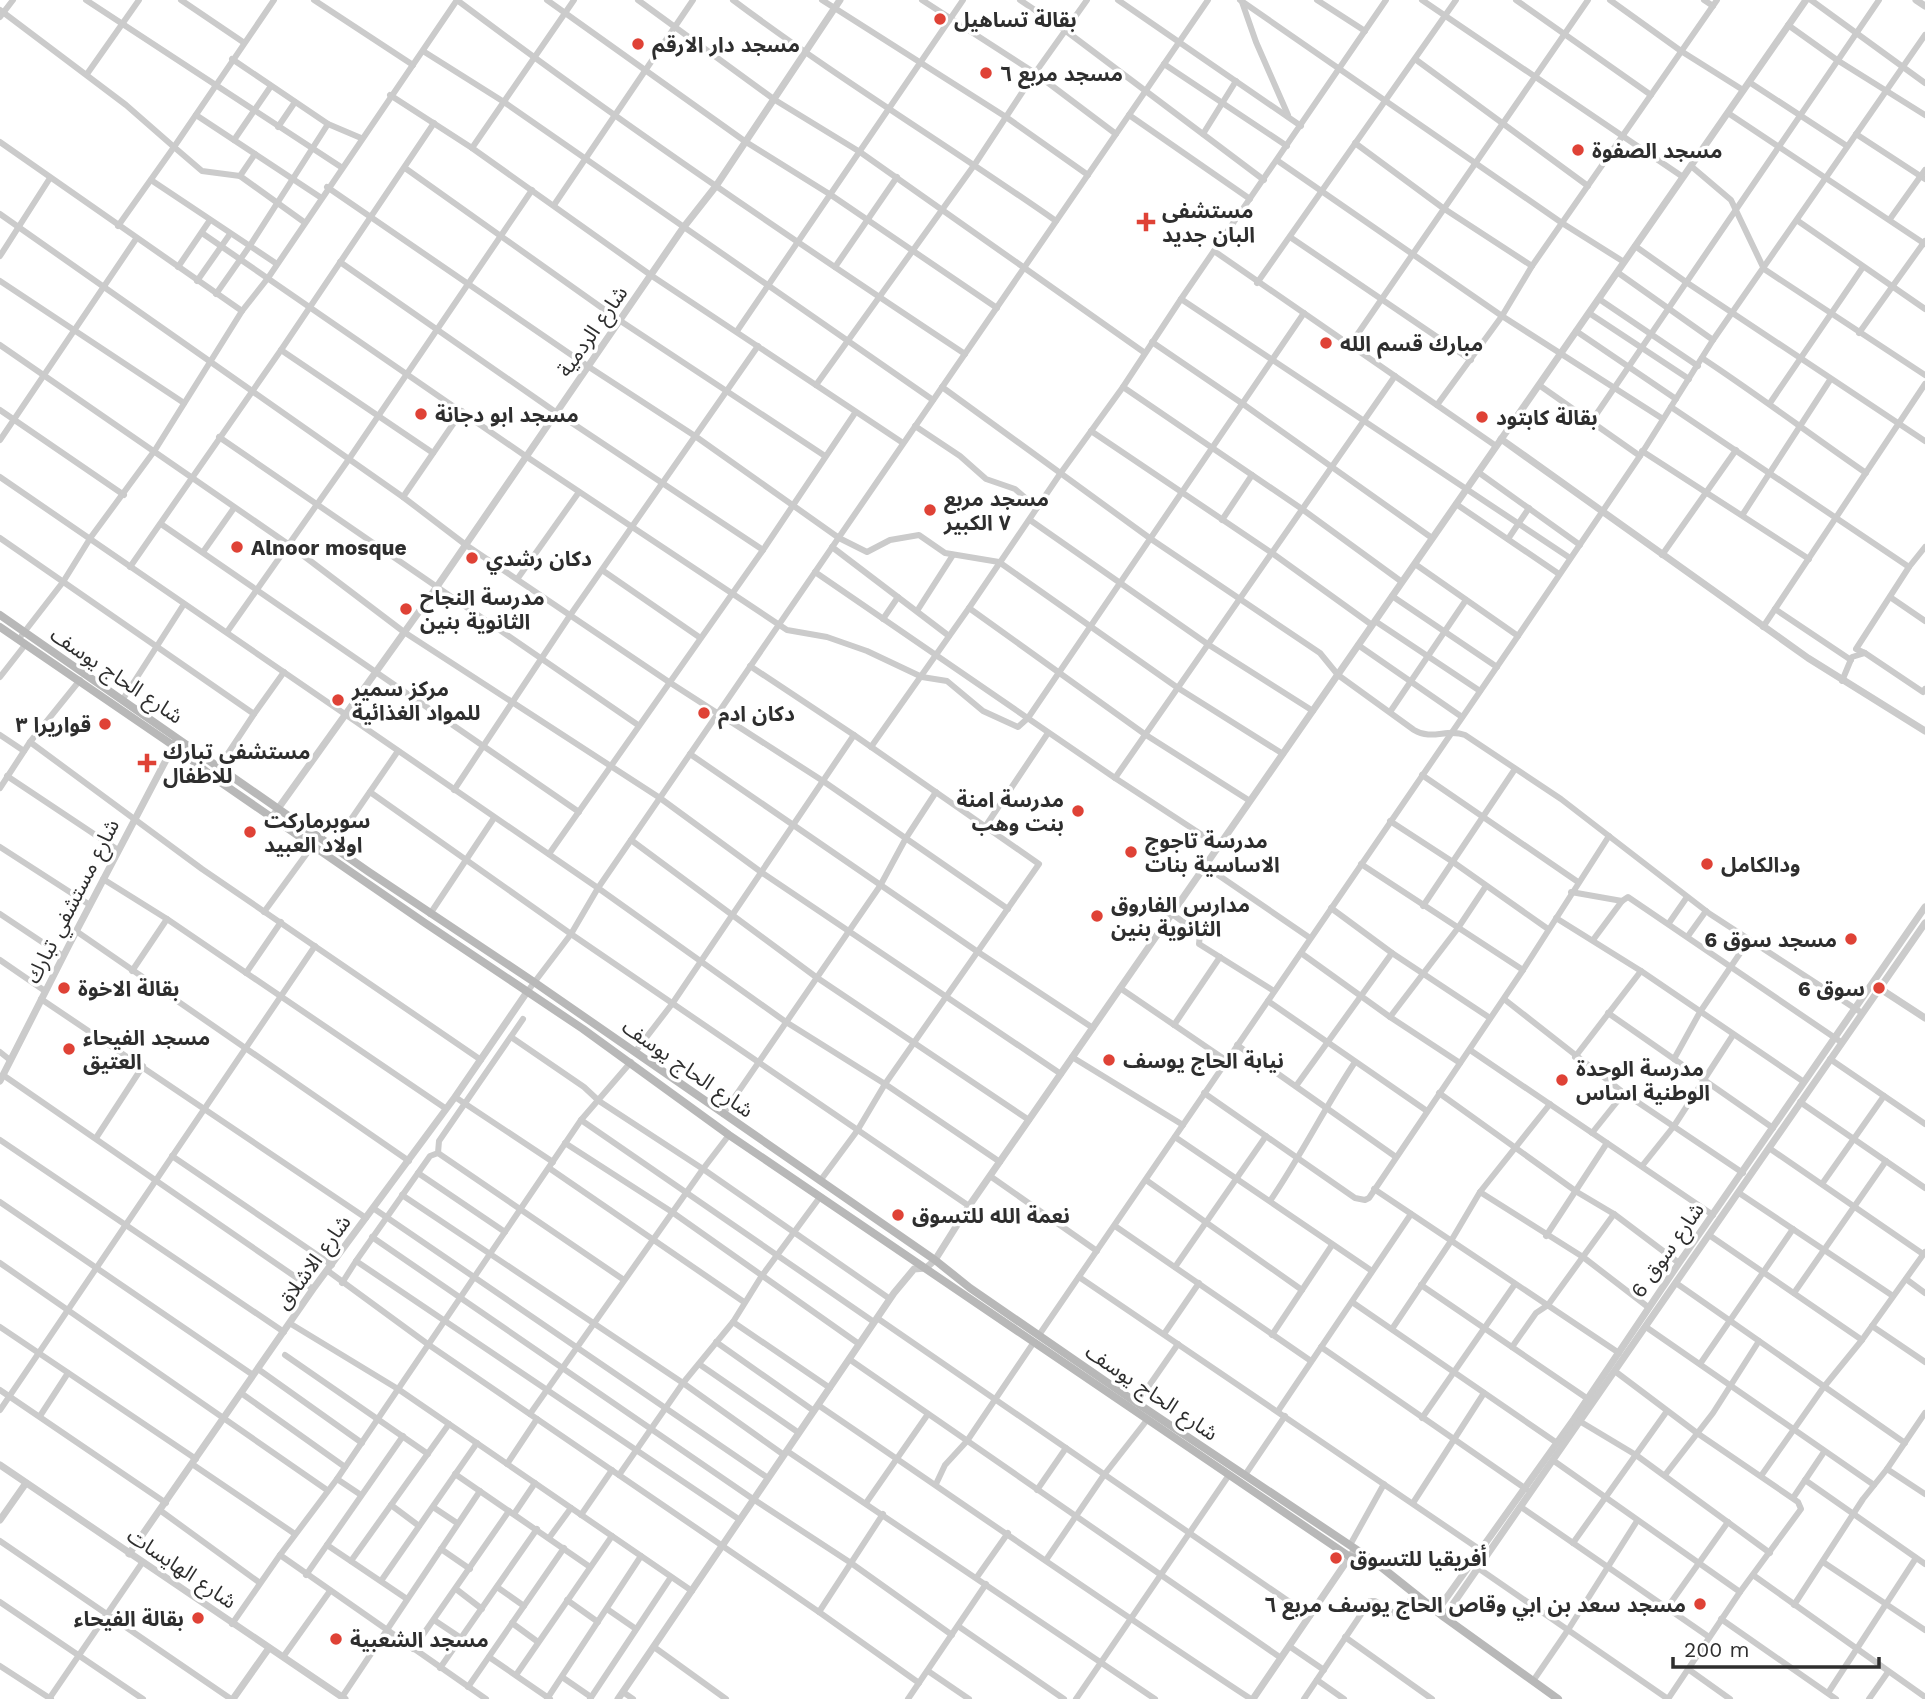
<svg xmlns="http://www.w3.org/2000/svg" width="1925" height="1699" font-family="'Work Sans','Noto Sans Arabic',sans-serif">
<style>
.lines{fill:none;stroke-linecap:round;stroke-linejoin:round}
.minor{stroke:#cbcbcb;stroke-width:6}
.tertiary{stroke:#cbcbcb;stroke-width:7}
.secondary{stroke:#b8b8b8;stroke-width:8}
.poi-dot{fill:#df4236;stroke:#fff;stroke-width:2.5}
.labels{text-anchor:middle;dominant-baseline:central;stroke-width:7;stroke-linejoin:round;paint-order:stroke}
.poi-label{font-size:21px;font-weight:bold;fill:#2e2e2e;stroke:#fff;text-anchor:start}
.street-label{font-size:21px;fill:#2e2e2e;stroke:#fff}
</style>
<rect width="100%" height="100%" fill="#fff"/>
<g class="lines">
<!-- minor -->
<g class="minor">
<polyline points="86,0 341,167"/>
<polyline points="181,0 243,42"/>
<polyline points="274,0 174,147 202,171 240,176 304,222"/>
<polyline points="314,0 413,65"/>
<path d="M457 0C622 124 793 240 965 354"/>
<polyline points="547,0 746,142 831,195 997,308"/>
<polyline points="638,0 775,100 860,152 1145,353"/>
<path d="M733 0C837 78 949 146 1056 221"/>
<polyline points="822,0 1006,117 1088,175"/>
<polyline points="922,0 1035,73 1116,134"/>
<polyline points="1020,0 1066,31 1264,180"/>
<polyline points="1118,0 1301,126"/>
<polyline points="1240,0 1562,223 1624,262"/>
<polyline points="1317,0 1365,31"/>
<polyline points="1422,0 1683,177"/>
<polyline points="1516,0 1651,95"/>
<polyline points="1610,0 1681,51 1743,90"/>
<polyline points="1704,0 1713,6"/>
<polyline points="1811,0 1925,83"/>
<polyline points="1242,2 1256,42 1288,115"/>
<polyline points="0,10 126,105 174,147 118,226"/>
<polyline points="0,17 13,0"/>
<polyline points="1788,25 1837,60 1925,115"/>
<polyline points="423,51 504,102 933,400"/>
<polyline points="232,59 328,124 361,138"/>
<polyline points="1415,59 1588,186"/>
<polyline points="1164,64 1287,146"/>
<polyline points="87,74 139,0"/>
<polyline points="1749,82 1847,146"/>
<polyline points="390,95 472,148 652,276 903,443"/>
<polyline points="1728,113 1925,244"/>
<polyline points="196,115 320,197"/>
<polyline points="1129,115 1250,199"/>
<polyline points="278,127 295,102"/>
<polyline points="1203,134 1236,81"/>
<polyline points="1856,134 1925,179"/>
<polyline points="234,140 271,86"/>
<polyline points="0,142 242,311"/>
<polyline points="1355,143 1443,208 1532,266"/>
<polyline points="472,148 574,0"/>
<polyline points="1278,161 1502,316 1663,419"/>
<polyline points="1691,166 1731,200 1764,269 1925,375"/>
<polyline points="405,168 619,320 825,456"/>
<polyline points="240,176 255,154"/>
<polyline points="151,180 277,264"/>
<polyline points="327,187 589,367 695,436 839,538 867,552 890,540 919,535 945,553 999,562 1178,688 1283,754"/>
<polyline points="554,205 693,0"/>
<polyline points="0,214 403,497 466,545 669,682 823,781 1008,909"/>
<polyline points="1890,219 1925,170"/>
<polyline points="1798,221 1925,309"/>
<polyline points="202,233 527,457 787,630 827,637 867,651 922,677 947,681 983,711 1018,727 1028,718 1304,313"/>
<polyline points="1290,237 1471,360"/>
<polyline points="1635,246 1686,282 1925,441"/>
<polyline points="1214,251 1496,446"/>
<polyline points="0,256 50,178"/>
<polyline points="340,262 557,413 763,550"/>
<polyline points="178,267 210,220"/>
<polyline points="835,267 897,177"/>
<polyline points="1617,272 1713,340"/>
<polyline points="0,281 184,403"/>
<polyline points="197,281 230,234"/>
<polyline points="1257,283 1456,0"/>
<polyline points="216,294 249,247 328,124"/>
<polyline points="1181,299 1570,558"/>
<polyline points="1599,299 1698,366"/>
<polyline points="1589,313 1689,379"/>
<polyline points="737,331 963,0"/>
<polyline points="1576,331 1676,399"/>
<polyline points="1859,333 1925,241"/>
<polyline points="1152,342 1243,404 1432,538"/>
<polyline points="0,345 288,544 404,632 660,798 761,872 1061,1074"/>
<polyline points="1350,345 1588,0"/>
<polyline points="281,350 433,453"/>
<path d="M1702 358C1758 395 1811 435 1866 473"/>
<polyline points="816,385 975,164 1035,73 1087,0"/>
<polyline points="1539,385 1640,456"/>
<path d="M942 387 1151 539 1320 653 1338 675 1414 730C1432 741 1447 728 1465 735L1561 799 1710 914 1862 1013"/>
<polyline points="1123,387 1302,509 1402,582"/>
<polyline points="1770,403 1863,267"/>
<polyline points="1437,405 1502,316 1532,266 1717,0"/>
<polyline points="1671,407 1909,567"/>
<polyline points="0,410 124,495"/>
<polyline points="1591,422 1879,0"/>
<polyline points="915,426 960,456 986,479 1015,489 1037,508"/>
<polyline points="1091,431 1272,553 1372,625"/>
<polyline points="219,437 638,725"/>
<polyline points="0,440 136,239"/>
<polyline points="1642,451 1809,559"/>
<polyline points="1478,472 1580,545"/>
<polyline points="0,477 598,888 786,1022 885,1084 1000,1162"/>
<polyline points="403,497 462,411"/>
<polyline points="1456,504 1559,574"/>
<polyline points="1743,514 1830,380"/>
<polyline points="1030,520 1209,645 1313,711"/>
<polyline points="1222,520 1252,475"/>
<polyline points="161,524 579,812"/>
<polyline points="0,538 254,714"/>
<polyline points="1508,539 1529,508"/>
<polyline points="832,547 949,636"/>
<polyline points="203,552 234,508"/>
<polyline points="1662,555 1736,450"/>
<polyline points="1415,564 1518,636"/>
<polyline points="130,567 281,350 434,123"/>
<polyline points="602,570 699,637"/>
<polyline points="815,572 1115,778 1219,846"/>
<polyline points="518,578 579,492"/>
<polyline points="1392,596 1497,667"/>
<polyline points="1890,597 1925,621"/>
<polyline points="969,608 1146,735 1250,801"/>
<polyline points="1775,609 1851,660"/>
<polyline points="917,611 953,555"/>
<polyline points="883,619 898,597"/>
<polyline points="1375,621 1480,691"/>
<polyline points="1763,627 1925,384"/>
<polyline points="227,632 349,459 532,190"/>
<polyline points="22,635 63,582 91,537 155,450 242,311 268,278 457,0"/>
<polyline points="1358,645 1462,717"/>
<polyline points="1865,653 1923,692 1925,689"/>
<polyline points="750,666 854,735 1039,864 885,1084 857,1131 820,1181"/>
<polyline points="0,677 25,645"/>
<polyline points="1842,681 1852,657 1865,653 1856,649 1909,567 1925,547"/>
<polyline points="123,699 184,604"/>
<polyline points="1390,712 1466,600"/>
<polyline points="0,735 24,751"/>
<polyline points="30,742 202,869 481,1060"/>
<polyline points="871,747 969,608 1060,474 1123,387 1181,299 1386,0"/>
<polyline points="690,754 978,952 1093,1028"/>
<polyline points="219,767 254,714 284,672"/>
<polyline points="1422,775 1578,882"/>
<polyline points="7,776 118,850"/>
<polyline points="1115,778 1395,376"/>
<polyline points="0,788 30,742 80,680"/>
<polyline points="454,790 571,614 758,346"/>
<polyline points="370,792 571,934 969,1206"/>
<polyline points="1390,821 1453,862 1548,929"/>
<polyline points="985,827 1048,733"/>
<polyline points="631,840 816,977 1029,1120"/>
<polyline points="0,847 90,905"/>
<polyline points="332,847 398,751"/>
<polyline points="549,854 763,550 855,413"/>
<polyline points="1361,864 1523,970"/>
<polyline points="1205,866 1310,938"/>
<polyline points="103,879 167,919 445,1108"/>
<polyline points="1571,892 1622,901"/>
<polyline points="1423,906 1515,769"/>
<polyline points="1331,908 1392,953 1490,1018"/>
<polyline points="264,912 313,845"/>
<polyline points="0,914 63,956"/>
<polyline points="430,914 494,818"/>
<polyline points="1172,914 1200,934 1199,944 1274,991"/>
<polyline points="1556,918 1641,971 1804,1082"/>
<polyline points="1669,923 1687,897"/>
<polyline points="76,931 409,1161"/>
<polyline points="1688,936 1706,911"/>
<polyline points="1593,940 1622,901 1628,897 1841,1042"/>
<polyline points="1301,953 1390,1017 1460,1063"/>
<polyline points="0,960 45,991"/>
<polyline points="132,971 167,919"/>
<polyline points="246,973 281,922"/>
<polyline points="1120,988 1227,1061"/>
<polyline points="527,992 571,934 598,888 1208,0"/>
<polyline points="41,999 366,1218"/>
<polyline points="1504,999 1624,1093 1743,1173"/>
<polyline points="1268,1001 1427,1111"/>
<polyline points="1608,1013 1773,1128"/>
<polyline points="1390,1017 1458,928 1486,886"/>
<polyline points="1174,1025 1220,957"/>
<polyline points="511,1037 584,1087 599,1101 703,1169 890,1299"/>
<polyline points="1237,1045 1396,1157"/>
<polyline points="1470,1050 1713,1215"/>
<polyline points="0,1052 10,1060"/>
<polyline points="635,1052 672,1004 854,735"/>
<polyline points="1072,1057 1183,1125"/>
<polyline points="1575,1057 1641,971"/>
<polyline points="1674,1059 1700,1012 1749,940"/>
<polyline points="1830,1059 1925,1124"/>
<polyline points="3,1075 313,1289"/>
<polyline points="1296,1086 1392,953"/>
<polyline points="1204,1093 1355,1198 1365,1200 1369,1198 1523,970 1609,836"/>
<polyline points="1439,1093 1577,1192 1614,1214 1679,1263"/>
<polyline points="455,1097 553,1162"/>
<polyline points="1800,1102 1925,1188"/>
<polyline points="723,1114 880,886 906,838 936,792"/>
<polyline points="581,1120 874,1322"/>
<polyline points="1592,1133 1624,1093"/>
<polyline points="1175,1137 1372,1271"/>
<polyline points="96,1138 143,1066"/>
<polyline points="0,1140 284,1332"/>
<polyline points="565,1143 672,1212 859,1344"/>
<polyline points="1769,1148 1923,1254"/>
<polyline points="438,1153 624,1280"/>
<polyline points="172,1156 332,1265"/>
<polyline points="1642,1166 1674,1126 1733,1035"/>
<polyline points="549,1168 744,1302"/>
<polyline points="418,1173 505,1232"/>
<polyline points="990,1176 1097,1251"/>
<polyline points="1146,1180 1302,1290"/>
<polyline points="1822,1184 1884,1096"/>
<polyline points="1374,1189 1619,1353"/>
<polyline points="1480,1192 1583,1257 1648,1307"/>
<polyline points="1739,1193 1893,1296"/>
<polyline points="402,1195 683,1383 784,1455"/>
<path d="M1270 1201C1301 1156 1325 1107 1355 1062"/>
<polyline points="0,1202 253,1375"/>
<polyline points="373,1208 768,1478"/>
<polyline points="1115,1226 1311,1361"/>
<polyline points="1709,1235 1862,1340"/>
<polyline points="1546,1236 1607,1143"/>
<polyline points="372,1237 753,1499 851,1563 952,1635"/>
<polyline points="356,1261 430,1156 438,1153 439,1141 523,1019"/>
<polyline points="0,1263 327,1490"/>
<polyline points="1175,1267 1266,1136"/>
<polyline points="328,1271 429,1345 819,1612 919,1683"/>
<polyline points="1079,1277 1482,1551"/>
<polyline points="1906,1279 1925,1293"/>
<polyline points="342,1283 356,1261 359,1263 740,1520"/>
<polyline points="1676,1283 1905,1443"/>
<polyline points="1421,1285 1588,1399"/>
<polyline points="1794,1293 1886,1161"/>
<polyline points="1352,1302 1557,1443"/>
<polyline points="877,1318 1310,1616"/>
<polyline points="733,1322 830,1388"/>
<polyline points="291,1324 398,1389 692,1591"/>
<polyline points="1872,1326 1925,1362"/>
<polyline points="0,1327 196,1459"/>
<polyline points="1646,1327 1874,1485"/>
<polyline points="1392,1329 1451,1241 1480,1192 1550,1104"/>
<polyline points="1164,1334 1199,1283"/>
<polyline points="1039,1335 1518,636 1640,456 1713,340 1925,35"/>
<polyline points="1272,1335 1332,1245"/>
<polyline points="716,1342 814,1411"/>
<polyline points="1321,1347 1526,1489"/>
<polyline points="1512,1347 1536,1313 1548,1305 1614,1214"/>
<polyline points="285,1355 428,1454"/>
<polyline points="849,1359 1281,1658"/>
<polyline points="699,1364 799,1433"/>
<polyline points="1700,1364 1793,1229"/>
<polyline points="258,1369 362,1443"/>
<polyline points="0,1390 166,1503"/>
<polyline points="241,1393 345,1467"/>
<polyline points="1137,1403 1178,1344"/>
<path d="M818 1405C962 1503 1105 1603 1251 1699"/>
<polyline points="0,1410 315,946"/>
<polyline points="1278,1411 1411,1214"/>
<polyline points="530,1414 703,1169 729,1135"/>
<polyline points="40,1416 68,1373"/>
<polyline points="1422,1418 1515,1284"/>
<polyline points="1576,1419 1636,1455 1770,1553"/>
<polyline points="787,1451 1155,1699"/>
<polyline points="1554,1461 1740,1592"/>
<polyline points="192,1464 295,1534"/>
<polyline points="507,1464 537,1419"/>
<polyline points="1887,1469 1925,1494"/>
<polyline points="455,1474 590,1567"/>
<polyline points="619,1475 683,1383 733,1322 761,1277 820,1197"/>
<polyline points="1245,1475 1285,1416"/>
<polyline points="1665,1475 1713,1413 1759,1341"/>
<polyline points="1761,1476 1823,1388 1862,1340 1925,1252"/>
<polyline points="337,1479 361,1495"/>
<polyline points="1805,1480 1925,1564"/>
<polyline points="936,1484 945,1465 967,1441 1034,1342"/>
<polyline points="1037,1490 1066,1448"/>
<polyline points="1793,1498 1824,1452"/>
<polyline points="866,1503 928,1414"/>
<polyline points="1413,1503 1484,1393"/>
<polyline points="391,1505 419,1526"/>
<polyline points="433,1507 457,1523"/>
<polyline points="1521,1507 1709,1637"/>
<polyline points="161,1511 260,1583"/>
<polyline points="514,1514 535,1483"/>
<polyline points="581,1515 612,1470"/>
<polyline points="549,1538 571,1508"/>
<polyline points="0,1541 231,1699"/>
<polyline points="1573,1543 1667,1411"/>
<polyline points="327,1545 407,1599"/>
<polyline points="1350,1545 1384,1484"/>
<polyline points="441,1549 470,1569"/>
<polyline points="280,1555 486,1699"/>
<polyline points="1046,1560 1104,1475 1147,1420"/>
<polyline points="351,1561 449,1424"/>
<polyline points="1823,1562 1925,1630"/>
<polyline points="1478,1568 1668,1699 1740,1592 1801,1509 1798,1502 1697,1433 1616,1372"/>
<polyline points="306,1575 403,1436"/>
<polyline points="1753,1575 1925,1697"/>
<polyline points="977,1577 1008,1533"/>
<polyline points="381,1581 477,1443"/>
<polyline points="497,1587 524,1606"/>
<polyline points="456,1589 482,1609"/>
<polyline points="567,1600 598,1622"/>
<polyline points="0,1602 143,1699"/>
<polyline points="1794,1605 1863,1499 1887,1469 1925,1413"/>
<polyline points="1667,1608 1728,1522"/>
<polyline points="607,1609 636,1629"/>
<polyline points="819,1612 883,1514"/>
<polyline points="1721,1619 1836,1699"/>
<polyline points="434,1620 461,1638"/>
<polyline points="512,1623 538,1642"/>
<polyline points="232,1624 280,1555 337,1479 581,1120 631,1062"/>
<polyline points="958,1626 1064,1699"/>
<polyline points="1345,1637 1432,1699"/>
<polyline points="1289,1646 1324,1670"/>
<polyline points="654,1647 726,1699"/>
<polyline points="413,1649 509,1511"/>
<polyline points="283,1657 330,1591"/>
<polyline points="489,1657 550,1699"/>
<polyline points="0,1666 51,1699"/>
<polyline points="440,1668 537,1529"/>
<polyline points="1688,1669 1730,1699"/>
<polyline points="928,1671 969,1699"/>
<polyline points="516,1675 612,1536"/>
<polyline points="562,1677 591,1697"/>
<polyline points="1317,1680 1344,1699"/>
<polyline points="1533,1681 1568,1630 1637,1521"/>
<polyline points="468,1687 564,1548"/>
<polyline points="623,1692 633,1699"/>
<polyline points="1828,1693 1916,1558"/>
<polyline points="342,1697 480,1491"/>
<polyline points="49,1699 142,1563"/>
<polyline points="547,1699 641,1556"/>
<polyline points="590,1699 671,1577"/>
<polyline points="908,1699 986,1584"/>
<polyline points="1076,1699 1229,1475"/>
<polyline points="1304,1699 1370,1601 1375,1601 1398,1616 1415,1594"/>
<polyline points="1869,1699 1888,1672"/>
</g>
<!-- tertiary -->
<g class="tertiary">
<polyline points="1916,0 1925,6"/>
<polyline points="1501,439 1808,658 1925,731"/>
<polyline points="272,817 436,588 683,228 716,186 840,0"/>
<polyline points="1876,986 1925,1018"/>
<polyline points="0,1081 69,945 176,741"/>
<polyline points="0,1465 345,1699"/>
<polyline points="0,1520 26,1483"/>
<polyline points="129,1554 313,1289 455,1097 527,992"/>
<polyline points="1437,1611 1574,1419 1679,1263 1925,907"/>
<polyline points="1444,1617 1925,923"/>
<polyline points="233,1699 269,1648"/>
<polyline points="618,1699 894,1293 914,1269 926,1268 935,1260 969,1206 1806,0"/>
<polyline points="1253,1699 1353,1552"/>
</g>
<!-- secondary -->
<g class="secondary">
<polyline points="0,615 369,872 534,982 935,1260 970,1288 1137,1403 1375,1562 1444,1617 1558,1699"/>
<polyline points="0,627 174,746 213,777 425,923 583,1029 729,1135 1350,1557 1369,1561"/>
</g>
</g>
<!-- markers -->
<g class="poi-dot">
<circle cx="940" cy="19" r="7"/>
<circle cx="638" cy="44" r="7"/>
<circle cx="986" cy="73" r="7"/>
<circle cx="1578" cy="150" r="7"/>
<path d="M1142.5 211.5h7v7h7v7h-7v7h-7v-7h-7v-7h7z"/>
<circle cx="1326" cy="343" r="7"/>
<circle cx="421" cy="414" r="7"/>
<circle cx="1482" cy="417" r="7"/>
<circle cx="930" cy="510" r="7"/>
<circle cx="237" cy="547" r="7"/>
<circle cx="472" cy="558" r="7"/>
<circle cx="406" cy="609" r="7"/>
<circle cx="338" cy="700" r="7"/>
<circle cx="704" cy="713" r="7"/>
<circle cx="105" cy="724" r="7"/>
<path d="M143.5 752.5h7v7h7v7h-7v7h-7v-7h-7v-7h7z"/>
<circle cx="1078" cy="811" r="7"/>
<circle cx="250" cy="832" r="7"/>
<circle cx="1131" cy="852" r="7"/>
<circle cx="1707" cy="864" r="7"/>
<circle cx="1097" cy="916" r="7"/>
<circle cx="1851" cy="939" r="7"/>
<circle cx="64" cy="988" r="7"/>
<circle cx="1879" cy="988" r="7"/>
<circle cx="69" cy="1049" r="7"/>
<circle cx="1109" cy="1060" r="7"/>
<circle cx="1562" cy="1080" r="7"/>
<circle cx="898" cy="1215" r="7"/>
<circle cx="1336" cy="1558" r="7"/>
<circle cx="1700" cy="1604" r="7"/>
<circle cx="198" cy="1618" r="7"/>
<circle cx="336" cy="1639" r="7"/>
</g>
<g class="labels">
<!-- poi labels -->
<g class="poi-label">
<text x="954" y="19">بقالة تساهيل</text>
<text x="652" y="44">مسجد دار الارقم</text>
<text x="1000" y="73">مسجد مربع ٦</text>
<text x="1592" y="150">مسجد الصفوة</text>
<text x="1162" y="210">مستشفى<tspan x="1162" dy="24">البان جديد</tspan></text>
<text x="1340" y="343">مبارك قسم الله</text>
<text x="435" y="414">مسجد ابو دجانة</text>
<text x="1496" y="417">بقالة كابتود</text>
<text x="944" y="498">مسجد مربع<tspan x="944" dy="24">٧ الكبير</tspan></text>
<text x="251" y="547">Alnoor mosque</text>
<text x="486" y="558">دكان رشدي</text>
<text x="420" y="597">مدرسة النجاح<tspan x="420" dy="24">الثانوية بنين</tspan></text>
<text x="352" y="688">مركز سمير<tspan x="352" dy="24">للمواد الغذائية</tspan></text>
<text x="718" y="713">دكان ادم</text>
<text x="91" y="724" text-anchor="end">قواريرا ٣</text>
<text x="163" y="751">مستشفى تبارك<tspan x="163" dy="24">للاطفال</tspan></text>
<text x="1064" y="799" text-anchor="end">مدرسة امنة<tspan x="1064" dy="24">بنت وهب</tspan></text>
<text x="264" y="820">سوبرماركت<tspan x="264" dy="24">اولاد العبيد</tspan></text>
<text x="1145" y="840">مدرسة تاجوج<tspan x="1145" dy="24">الاساسية بنات</tspan></text>
<text x="1721" y="864">ودالكامل</text>
<text x="1111" y="904">مدارس الفاروق<tspan x="1111" dy="24">الثانوية بنين</tspan></text>
<text x="1837" y="939" text-anchor="end">مسجد سوق 6</text>
<text x="78" y="988">بقالة الاخوة</text>
<text x="1865" y="988" text-anchor="end">سوق 6</text>
<text x="83" y="1037">مسجد الفيحاء<tspan x="83" dy="24">العتيق</tspan></text>
<text x="1123" y="1060">نيابة الحاج يوسف</text>
<text x="1576" y="1068">مدرسة الوحدة<tspan x="1576" dy="24">الوطنية اساس</tspan></text>
<text x="912" y="1215">نعمة الله للتسوق</text>
<text x="1350" y="1558">أفريقيا للتسوق</text>
<text x="1686" y="1604" text-anchor="end">مسجد سعد بن ابي وقاص الحاج يوسف مربع ٦</text>
<text x="184" y="1618" text-anchor="end">بقالة الفيحاء</text>
<text x="350" y="1639">مسجد الشعبية</text>
</g>
<!-- street labels -->
<g class="street-label">
<text transform="translate(592 331) rotate(-55)">شارع الردمية</text>
<text transform="translate(117 675) rotate(34)">شارع الحاج يوسف</text>
<text transform="translate(72 901) rotate(-63)">شارع مستشفي تبارك</text>
<text transform="translate(688 1068) rotate(35)">شارع الحاج يوسف</text>
<text transform="translate(1667 1250) rotate(-55)">شارع سوق 6</text>
<text transform="translate(313 1262) rotate(-54)">شارع الاشلاق</text>
<text transform="translate(1152 1392) rotate(34)">شارع الحاج يوسف</text>
<text transform="translate(182 1568) rotate(34)">شارع الهايسات</text>
</g>
</g>
<!-- scale -->
<path d="M1673 1657v10h206v-10" fill="none" stroke="#2e2e2e" stroke-width="3.5"/>
<text x="1684" y="1657" font-size="21" fill="#2e2e2e" stroke="#ffffff" stroke-width="5" paint-order="stroke">200 m</text>
</svg>
